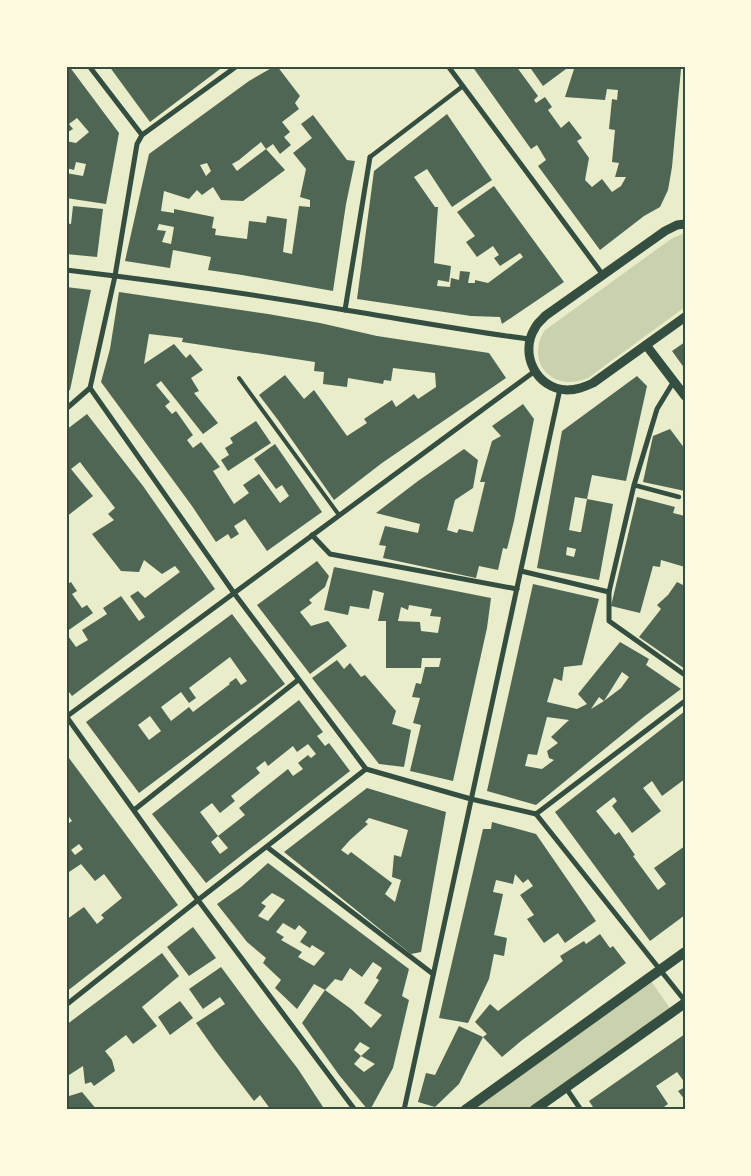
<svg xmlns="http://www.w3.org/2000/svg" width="751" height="1176" font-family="'IBM Plex Sans',sans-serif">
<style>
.green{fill:#cad2ad}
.building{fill:#4f6655;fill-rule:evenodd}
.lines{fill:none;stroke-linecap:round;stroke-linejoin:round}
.service{stroke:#344e41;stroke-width:4}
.pedestrian{stroke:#344e41;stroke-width:4.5}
.minor{stroke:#344e41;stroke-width:5}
.tertiary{stroke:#344e41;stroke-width:9}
.secondary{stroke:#344e41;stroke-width:10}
.neatline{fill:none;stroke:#344e41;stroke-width:2}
</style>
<rect width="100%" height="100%" fill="#e9edc9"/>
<!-- green -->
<g class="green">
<path d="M682 234H685V307L588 378C554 393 525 364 544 331L671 239Z"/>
<polygon points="651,981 672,1011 534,1110 472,1110"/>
</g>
<!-- building -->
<g class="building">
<polygon points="66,66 69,66 119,133 106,204 66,198 66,173 83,176 86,164 76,162 74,170 66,168 66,141 76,143 89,132 77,118 69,124 73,129 66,133"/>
<polygon points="109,66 224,66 150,122"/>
<path d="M275 66H277L300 96 295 103 299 109 282 122 290 132 284 137 291 145 280 154 273 144 266 149 261 142 239 160 232 164 237 171 266 149 285 170 243 201 221 200 213 187 202 195 197 190 189 199 164 191 161 211 174 213V209L214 217 212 228 216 229 215 235 247 239 249 221 266 223 267 216 287 219 283 252 292 254 299 206 310 207V200L300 197 306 169 293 153 312 138 301 124 313 115 347 160 355 161 346 204 333 291 242 275 208 270 211 257 173 250 170 268 125 261 149 154 249 81ZM207 163 211 171 206 176 200 165ZM159 224 174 227 171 244 162 242 166 231 157 230Z"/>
<polygon points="472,66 516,66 538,96 534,100 536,103 545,97 552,107 548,110 561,128 569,121 582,138 577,141 589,158 585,180 592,187 602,179 612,192 621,186 626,177 615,177 619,163 612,162 615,130 609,129 612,99 617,100 618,90 607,89 605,100 565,97 575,66 635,66 681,69 672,167 668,190 660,207 644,216 600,250 538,166 546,160 537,145 531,149"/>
<polygon points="529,66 570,66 543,86"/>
<polygon points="447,114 492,180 452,207 427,169 414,177 435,207 438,207 434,263 451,266 449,282 438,280 437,286 450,287 451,278 459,280 460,271 470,272 468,283 475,283 475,280 488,283 523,257 520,253 500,266 494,258 499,255 493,246 477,257 466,242 475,236 457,212 494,186 564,282 502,324 500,317 471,316 357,299 374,171"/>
<polygon points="73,206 103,209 97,257 66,254 66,223 71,224"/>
<polygon points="66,287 91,290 70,390 66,393"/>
<polygon points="119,292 268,314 320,323 377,336 489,353 506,378 382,463 334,500 278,420 259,395 285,375 304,399 314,390 347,436 367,423 364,419 392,400 396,407 414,394 418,399 436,387 435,373 393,368 391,381 384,380 383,384 348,378 347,387 323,384 324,372 314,371 315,362 182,342 183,338 149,334 144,364 174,344 186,358 190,354 203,370 191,378 199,391 194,393 218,423 203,434 161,381 156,385 170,402 165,406 172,414 176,411 193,435 187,440 193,448 201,442 220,467 213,471 234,504 249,493 243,485 259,474 280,503 289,496 282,485 276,489 254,459 275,444 322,512 267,551 245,519 234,526 239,534 231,539 228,534 216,542 192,506 101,382 110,349"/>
<polygon points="685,342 685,369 672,351"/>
<path d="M637 376 647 386 626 481 592 475 587 499 575 497 569 530 579 532H581L587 499 613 504 599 580 537 568 562 431ZM567 547 576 549 574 557 566 555Z"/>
<polygon points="523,404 534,419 514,521 507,549 503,548 498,570 479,566 476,578 383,558 386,546 379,545 385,526 418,533 420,524 376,513 418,481 464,449 478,460 473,488 455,500 447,530 457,533 459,529 473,532 485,482 480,482 492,441 501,436 492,426"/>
<polygon points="87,414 143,486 215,589 72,696 66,688 66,633 76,647 88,640 82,630 107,614 103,608 121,596 139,621 145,617 130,596 138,591 145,598 180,572 175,566 162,574 144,560 139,572 121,571 92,534 114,520 108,514 115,508 80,462 71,469 93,496 66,517 66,430"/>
<polygon points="256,421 271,443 228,471 221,460 229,455 225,448 233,443 230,438"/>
<polygon points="670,429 685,449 685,491 643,482 653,436"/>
<polygon points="637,497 675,507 673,513 685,516 685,567 661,560 660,567 653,566 640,613 611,606"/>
<polygon points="317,561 329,576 325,587 309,600 312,603 300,612 311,626 328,621 347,646 310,674 257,605"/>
<path d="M334 567 491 598 487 628 453 781 410 771 421 725 413 723 420 698 412 697 416 683 421 684 425 667H439L441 658H422L421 668H386V621H378L384 593 373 590 369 609 350 606 348 615 324 610ZM409 605 432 609 430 616 441 617 438 633 421 631 420 622 398 621 401 607 408 610Z"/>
<polygon points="71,582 77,591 72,594 82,608 87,605 93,613 66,632 66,585"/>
<polygon points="677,582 685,586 685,603 683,605 685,605 685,669 639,637 661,609 657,605 668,595"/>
<path d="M533 584 599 599 582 665 564 667 562 681 554 678 547 702 577 709 587 704 578 694 620 642 649 659 646 665 681 689 645 716 536 805 487 791ZM622 672 629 677 621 688 604 701ZM599 697 604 701 591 709ZM547 717 569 720 551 737 558 743 547 751 549 758 554 760 542 769 525 766 528 754 537 755Z"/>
<path d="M232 614 285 684 139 793 86 722ZM230 657 247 681 241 685 236 678 229 683 230 684 193 712 189 707 171 721 161 707 181 692 189 703 196 698 189 688ZM150 716 161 731 149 740 138 725Z"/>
<polygon points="337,660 344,669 350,663 361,677 365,675 396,711 392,724 411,730 404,767 379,764 312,678"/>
<path d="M299 700 323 732 317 736 325 746 329 743 350 771 206 883 152 814ZM308 744 316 754 311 758 308 755 298 763 303 769 293 776 288 769 239 808 245 815 218 836 228 848 220 854 211 842 218 836 200 812 212 803 220 813 235 801 231 796 260 773 256 768 265 761 268 766 293 746 297 752Z"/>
<polygon points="685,711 685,779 662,796 652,781 643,788 661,811 632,833 612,806 617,801 614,797 596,811 615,835 619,832 635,855 633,856 658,890 666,884 654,868 685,846 685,915 650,941 555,812"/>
<path d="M66 754 178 905 66 992V920L84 907 97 924 104 918 101 915 122 898 104 874 95 881 81 864 66 874V825L72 821 66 813ZM79 844 83 849 75 855 71 850Z"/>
<path d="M367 788 446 812 421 952 411 954 284 852ZM369 818 408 830 401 857 394 855 392 877 401 880 395 902 385 894 392 883 351 852 348 855 341 850 350 840 368 824 365 822Z"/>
<polygon points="492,822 536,834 596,921 565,943 558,933 544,943 527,919 534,915 520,895 533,886 528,879 523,883 515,874 513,884 496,880 493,892 503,894 494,935 507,938 504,956 494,954 489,979 468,1023 439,1018 483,829 491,829"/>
<path d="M268 863 409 969 402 996 409 1000 393 1068 370 1110H368L339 1075 302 1023 325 990 314 984 297 1009 275 988 281 980 263 963 266 958 247 942 217 904 241 887ZM272 893 285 900 268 921 258 916 266 906 261 903ZM283 923 295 930 299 925 307 932 300 942 310 948 312 945 325 953 314 966 298 957 302 952 281 940 284 937 276 932ZM373 962 382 968 376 978 379 980 364 1003 382 1015 371 1028 351 1009 325 990 335 979 342 981 350 968 362 977ZM360 1042 370 1048 361 1056 375 1064 364 1072 354 1064 361 1056 354 1050Z"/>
<polygon points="193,927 216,958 189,976 167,947"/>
<polygon points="600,934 610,948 613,946 626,963 521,1041 502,1057 483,1037 487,1034 475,1022 490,1004 498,1011 563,961 560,956 584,941 586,944"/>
<polygon points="162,953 179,976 142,1007 157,1026 133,1044 126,1035 105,1051 112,1060 115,1071 94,1086 91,1082 85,1084 83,1066 66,1077 66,1025"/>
<polygon points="221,967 258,1017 298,1069 325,1110 271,1110 260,1095 254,1101 215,1050 196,1023 225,1004 220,997 203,1009 189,989"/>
<polygon points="180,1001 193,1018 170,1035 158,1017"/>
<polygon points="459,1026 483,1037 459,1084 435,1107 418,1102 426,1073 435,1075"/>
<polygon points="685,1034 685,1083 677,1072 656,1086 668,1104 660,1110 640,1108 595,1110 589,1101"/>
<polygon points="685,1087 685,1100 678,1091"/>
<polygon points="82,1092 97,1110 66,1110 66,1097"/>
</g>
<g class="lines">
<!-- service -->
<polyline class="service" points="239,378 339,515"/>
<!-- pedestrian -->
<g class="pedestrian">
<polyline points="370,157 463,86"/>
<polyline points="634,485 679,497"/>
</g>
<!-- minor -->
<g class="minor">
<polyline points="89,66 142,135"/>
<polyline points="237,66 142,135 137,144 115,276 90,388 234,593 366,769 471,799 536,814 685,701"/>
<polyline points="448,66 603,275"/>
<path d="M66 270C159 281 253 294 345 310 407 320 467 331 529 339"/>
<polyline points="345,310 370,157"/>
<polyline points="674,381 657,409 634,485 609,592 609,621 685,675"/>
<polyline points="66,409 90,388"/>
<polyline points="312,535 330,554 517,589"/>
<polyline points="521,571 609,592"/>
<polyline points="66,716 198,900 355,1110"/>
<polyline points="66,717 535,371"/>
<polyline points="134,810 298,680"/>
<polyline points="536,814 685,1001"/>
<polyline points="267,847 433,974"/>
<polyline points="66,1005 198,900 366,769"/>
<polyline points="566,1088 581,1110"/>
<polyline points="404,1110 560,389"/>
</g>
<!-- tertiary -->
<g class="tertiary">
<path d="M685 224 677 225 665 231 545 316C542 320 537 323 535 328 519 353 536 389 567 390 577 390 584 387 593 383L685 317"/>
<polyline points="646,345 685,396"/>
</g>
<!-- secondary -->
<g class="secondary">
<polyline points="465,1110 685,952"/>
<polyline points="534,1110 685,1003"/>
</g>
</g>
<!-- border -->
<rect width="751" height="1176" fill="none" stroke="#fefae0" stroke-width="135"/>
<rect x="68" y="68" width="616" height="1040" class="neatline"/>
</svg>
